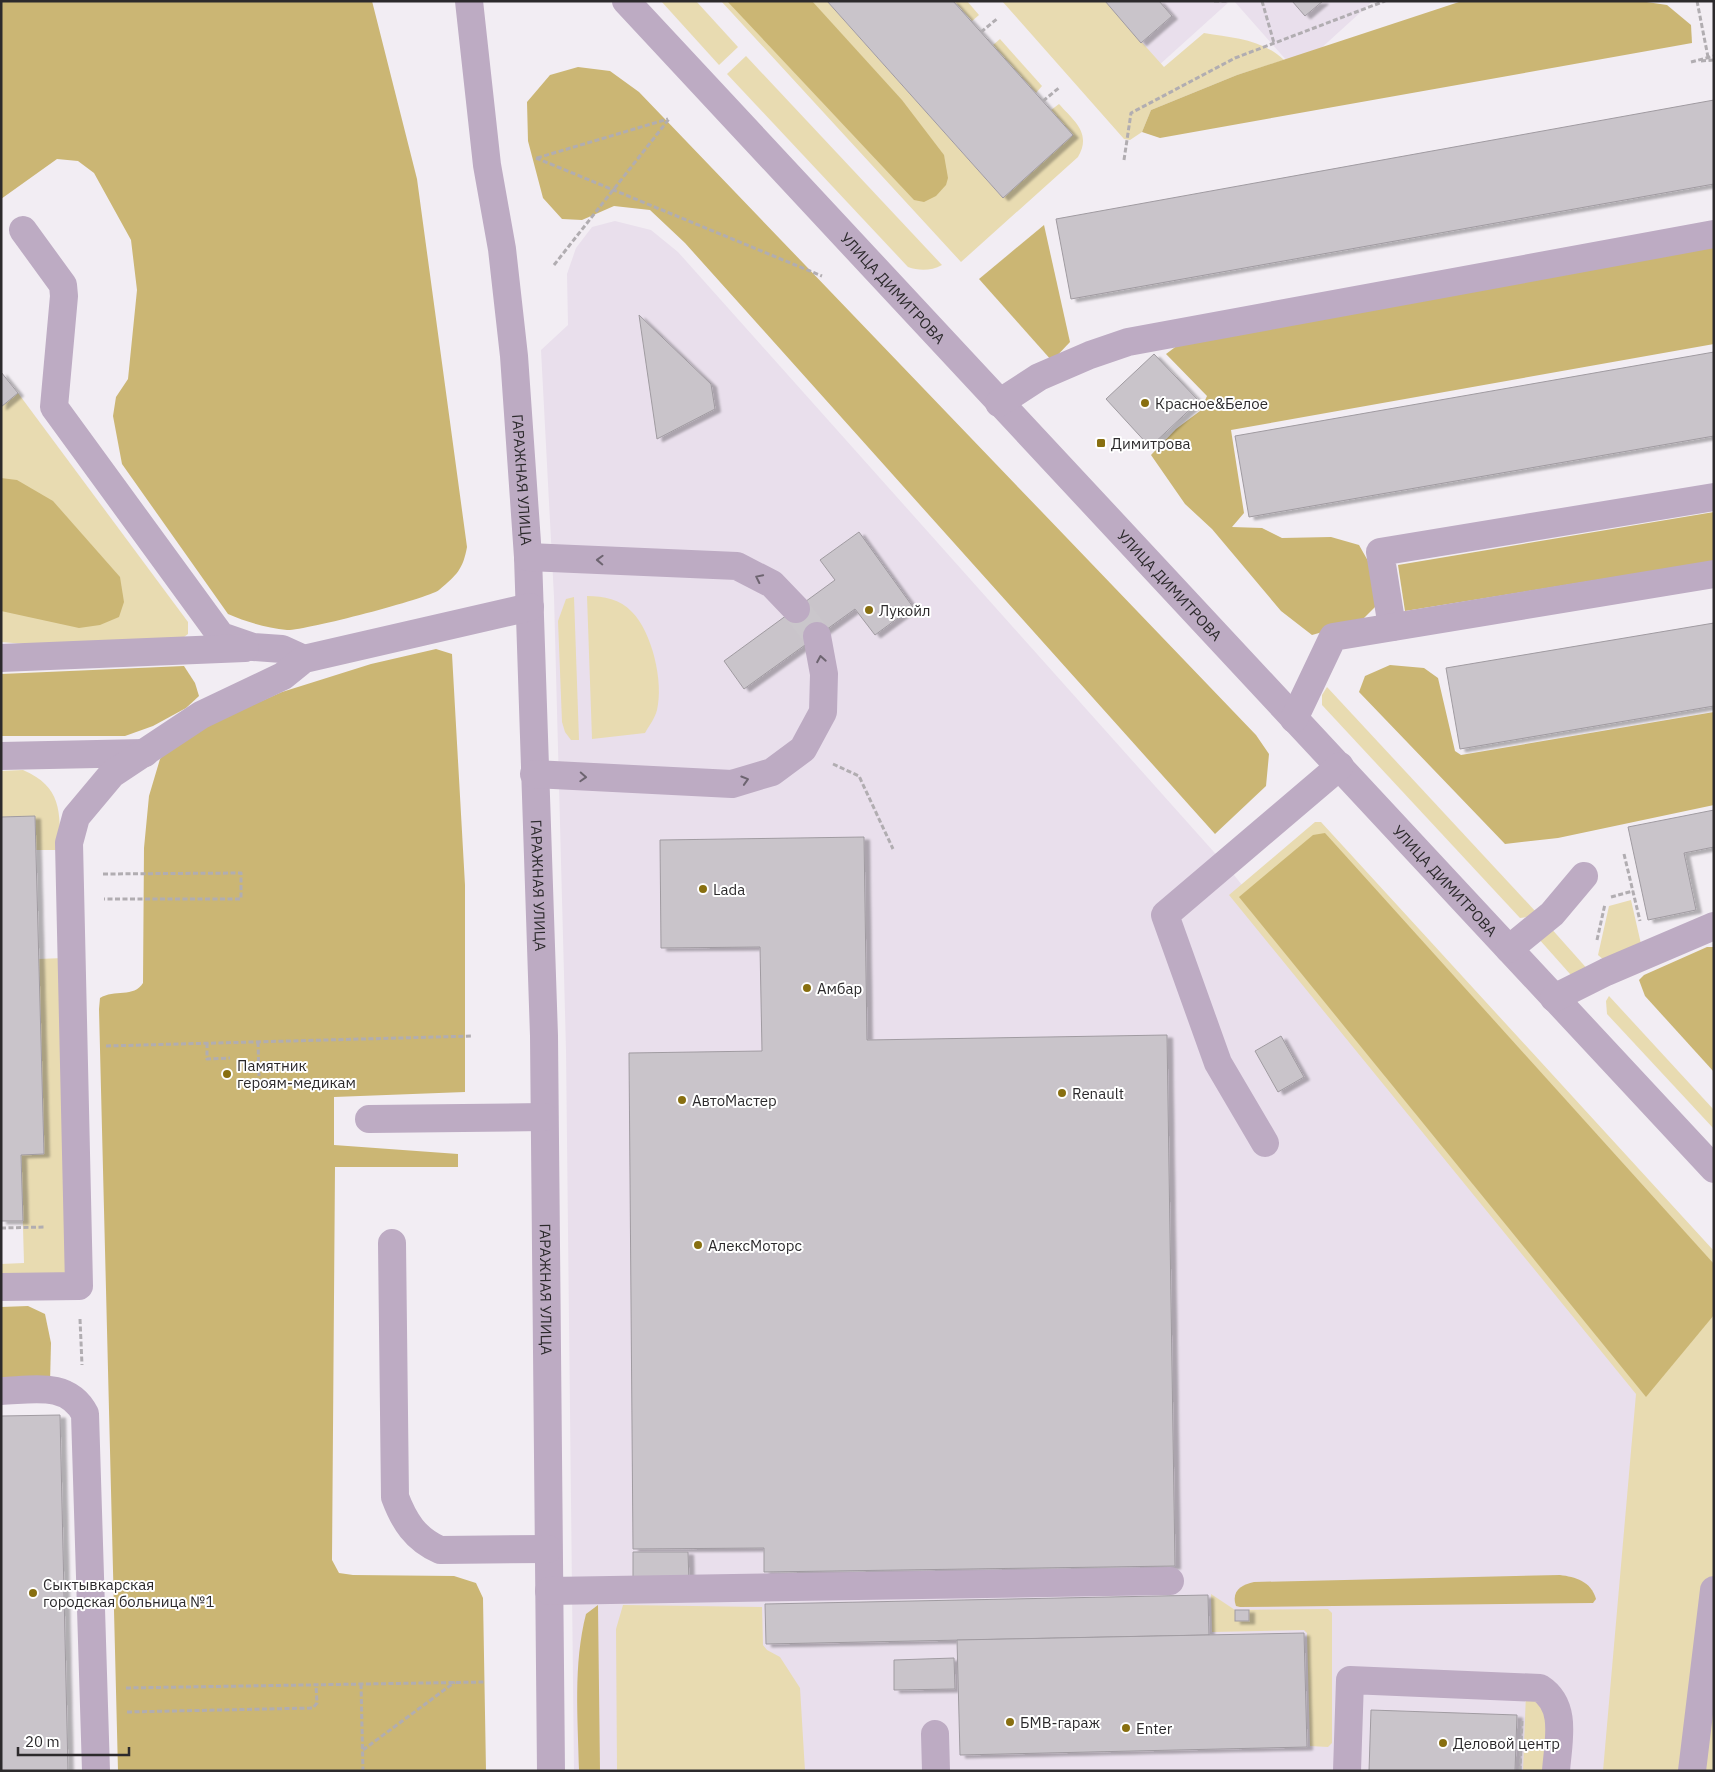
<svg xmlns="http://www.w3.org/2000/svg" width="1715" height="1772" font-family="'IBM Plex Sans',sans-serif">
<style>
.built{fill:#e9dfec}
.green{fill:#e8dbb1}
.forest{fill:#cbb674}
.building{fill:#c9c4ca;stroke:#a09ba1;filter:url(#shadow)}
.lines{fill:none;stroke-linecap:round;stroke-linejoin:round}
.minor-tunnel{stroke:#cac6cb;stroke-width:28;stroke-dasharray:28 14;stroke-linecap:butt}
.path{stroke:#b1adb1;stroke-width:3;stroke-dasharray:5 2.5;stroke-linecap:butt}
.minor{stroke:#bdabc3;stroke-width:28}
.oneway{stroke:#6d6470}
.poi-dot{fill:#886f10;stroke:#fff;stroke-width:2}
.labels{text-anchor:middle;dominant-baseline:central;stroke-width:4;stroke-linejoin:round;paint-order:stroke}
.street-label{font-size:15px;fill:#2c2a2c;stroke:#fff}
.poi-label{font-size:15px;fill:#2c2a2c;stroke:#fff;text-anchor:start}
</style>
<defs>
<filter id="shadow"><feDropShadow dx="5.5" dy="3" stdDeviation="1" flood-color="#0004"/></filter>
</defs>
<rect width="100%" height="100%" fill="#f2edf3"/>
<!-- built -->
<g class="built">
<polygon points="1082,1 1230,1 1148,75"/>
<polygon points="1234,1 1373,1 1296,71"/>
<polygon points="615,221 651,230 678,252 1230,870 1645,1392 1612,1771 574,1771 566,1050 554,597 541,350 568,325 567,274 576,248 592,227"/>
</g>
<!-- green -->
<g class="green">
<polygon points="661,1 696,1 738,47 719,65"/>
<path d="M721 1H827L1003 198 1073 135 1051 110 1059 104C1074 121 1092 133 1078 157L961 262Z"/>
<polygon points="954,1 967,1 979,15 972,21"/>
<path d="M1002 1H1105L1164 67 1204 33C1233 38 1262 39 1284 60L1237 75 1151 110 1142 132 1130 140 1124 139Z"/>
<polygon points="1000,39 1042,86 1036,93 993,45"/>
<path d="M746 56 942 265C931 271 919 271 908 267L727 74Z"/>
<polygon points="18,393 188,622 188,634 180,640 26,644 1,642 1,407"/>
<path d="M587 596C604 596 620 599 632 612 652 632 664 682 657 710 655 718 649 726 645 733L592 739Z"/>
<polygon points="574,597 579,740 571,740 565,732 562,722 558,621 566,599"/>
<polygon points="1327,687 1536,912 1528,917 1520,918 1322,705 1322,695"/>
<path d="M23 770C62 787 60 811 60 850H36L1 817V771Z"/>
<polygon points="1315,822 1321,822 1714,1251 1714,1771 1603,1771 1636,1394 1229,895"/>
<polygon points="1631,900 1641,944 1604,960 1598,955 1609,906"/>
<polygon points="1549,926 1590,972 1573,975 1570,974 1538,938"/>
<polygon points="64,958 69,1266 64,1274 1,1279 1,1264 24,1263 21,1155 44,1154 38,959"/>
<polygon points="1609,996 1714,1110 1714,1129 1607,1014 1606,1001"/>
<polygon points="1211,1594 1235,1610 1328,1609 1332,1613 1332,1743 1328,1747 1310,1746 1307,1633 1304,1630 1212,1632"/>
<polygon points="623,1605 762,1607 763,1645 767,1650 780,1657 800,1688 805,1771 617,1771 616,1629"/>
<polygon points="1526,1693 1546,1700 1551,1771 1523,1771"/>
</g>
<!-- forest -->
<g class="forest">
<path d="M1 1H372L417 179 467 547C463 569 457 575 439 590 427 599 303 631 287 630 267 628 246 622 228 614L122 464 113 416 116 397 128 379 137 290 131 240 94 173 78 161 57 159 1 199Z"/>
<polygon points="727,1 812,1 902,100 944,155 948,178 946,185 936,196 924,202 914,200"/>
<polygon points="1462,1 1640,1 1667,5 1691,25 1692,43 1160,138 1142,132 1151,110 1237,75"/>
<polygon points="578,67 610,71 639,92 1256,735 1269,754 1266,786 1215,834 685,243 650,210 614,206 582,220 562,219 543,198 528,141 527,102 550,75"/>
<polygon points="1044,225 1070,342 1052,361 979,279"/>
<polygon points="1714,245 1714,344 1231,430 1244,513 1232,527 1262,528 1282,538 1331,537 1359,545 1372,568 1377,605 1361,621 1312,635 1281,611 1212,529 1185,504 1151,455 1176,429 1200,411 1207,396 1166,354 1182,342"/>
<polygon points="1,478 17,480 53,501 120,577 124,602 119,617 100,625 79,628 1,611"/>
<polygon points="1714,512 1714,561 1405,611 1398,565"/>
<path d="M436 649 452 654 453 672 465 885V1092L334 1097V1145L458 1154V1167H335L332 1560 339 1573 353 1575 454 1576 476 1583 483 1598 486 1771H118L99 1009 100 998C114 989 134 998 143 983L144 848 149 796 160 759 180 737 282 692 371 664Z"/>
<polygon points="1390,665 1424,668 1438,678 1455,751 1461,755 1714,712 1714,805 1558,838 1505,844 1359,692 1365,676"/>
<polygon points="184,666 195,683 199,696 186,708 153,726 125,736 1,736 1,674"/>
<polygon points="1325,833 1714,1264 1714,1315 1646,1397 1239,897 1313,835"/>
<polygon points="1707,947 1714,947 1714,1072 1645,996 1639,980 1644,975"/>
<polygon points="28,1306 45,1314 51,1343 50,1383 1,1386 1,1307"/>
<path d="M1560 1575C1575 1577 1591 1581 1596 1599L1593 1603 1240 1607 1236 1606C1231 1591 1241 1585 1254 1582Z"/>
<path d="M598 1605 600 1771H579C578 1718 573 1665 586 1614Z"/>
</g>
<!-- building -->
<g class="building">
<polygon points="827,1 953,1 1073,135 1003,198"/>
<polygon points="1105,1 1159,1 1172,16 1141,43"/>
<polygon points="1292,1 1323,1 1305,16"/>
<polygon points="1714,100 1714,184 1071,299 1056,219"/>
<polygon points="639,315 711,384 715,409 657,439"/>
<polygon points="1714,352 1714,436 1249,517 1235,436"/>
<polygon points="1154,354 1199,401 1150,447 1106,399"/>
<polygon points="1,372 18,393 1,407"/>
<polygon points="859,532 913,607 875,635 855,609 744,689 724,661 835,580 820,560"/>
<polygon points="1714,623 1714,706 1460,749 1446,668"/>
<polygon points="1714,810 1714,847 1684,853 1696,910 1648,920 1628,827"/>
<polygon points="35,816 44,1154 21,1155 23,1221 1,1221 1,817"/>
<polygon points="864,837 867,1040 1167,1035 1175,1566 764,1572 764,1548 633,1549 629,1053 762,1051 760,947 661,948 660,840"/>
<polygon points="1281,1036 1304,1077 1278,1092 1255,1051"/>
<polygon points="60,1415 68,1771 1,1771 1,1416"/>
<polygon points="633,1552 688,1552 689,1582 633,1583"/>
<polygon points="1208,1595 1209,1635 766,1644 765,1604"/>
<rect x="1235" y="1610" width="14" height="11"/>
<polygon points="1304,1633 1307,1747 960,1755 957,1640"/>
<polygon points="954,1658 955,1689 894,1690 894,1660"/>
<polygon points="1371,1710 1517,1715 1515,1771 1369,1771"/>
</g>
<g class="lines">
<!-- minor-tunnel -->
<polyline class="minor-tunnel" points="796,609 817,636"/>
<!-- path -->
<g class="path">
<polyline points="1214,1 1227,1"/>
<polyline points="1262,1 1274,43"/>
<polyline points="1697,1 1708,57"/>
<polyline points="981,32 998,18"/>
<polyline points="1701,61 1714,60"/>
<polyline points="1691,62 1714,56"/>
<polyline points="1043,101 1060,87"/>
<polyline points="536,158 822,276"/>
<polyline points="537,158 668,119"/>
<polyline points="1124,160 1131,113 1235,58 1385,1"/>
<polyline points="554,265 669,119"/>
<polyline points="833,764 859,776 893,849"/>
<polyline points="1624,854 1640,921"/>
<polyline points="103,874 241,873 241,899 104,899"/>
<polyline points="1611,897 1633,891"/>
<polyline points="1597,940 1605,904"/>
<polyline points="258,1042 259,1076"/>
<polyline points="207,1043 207,1059 230,1058"/>
<polyline points="106,1046 473,1036"/>
<polyline points="1,1228 45,1227"/>
<polyline points="80,1319 82,1365"/>
<polyline points="361,1684 363,1771"/>
<polyline points="126,1688 485,1682"/>
<polyline points="127,1712 313,1708 317,1703 316,1685"/>
<polyline points="363,1750 455,1682"/>
<polyline points="1520,1771 1522,1720"/>
</g>
<!-- minor -->
<g class="minor">
<path id="s1" d="M469 1 487 165 502 249 514 356 528 557 544 1036 551 1771"/>
<path id="s2" d="M626 1 1714 1169"/>
<polyline points="23,230 63,285 64,296 54,407 221,636 253,647 282,649 304,659"/>
<polyline points="999,403 1039,377 1090,355 1128,342 1714,234"/>
<polyline points="528,557 737,566 772,584 796,609"/>
<polyline points="1392,627 1380,552 1714,497"/>
<polyline points="1,658 245,648"/>
<polyline points="1294,719 1333,637 1714,574"/>
<polyline points="1,756 145,753"/>
<polyline points="534,774 732,784 772,772 803,749 823,712 824,674 817,636"/>
<polyline points="1509,949 1552,914 1584,876"/>
<polyline points="1554,998 1606,972 1714,926"/>
<polyline points="369,1119 544,1117"/>
<polyline points="1265,1143 1218,1063 1165,915 1340,766"/>
<path d="M392 1243 395 1497C404 1521 415 1539 440 1550L548 1549"/>
<polyline points="1,1287 79,1286 69,843 76,817 112,774 201,715 283,676 304,659 530,607"/>
<path d="M1 1391C33 1390 68 1381 85 1414L96 1771"/>
<polyline points="549,1591 1170,1581"/>
<polyline points="935,1734 936,1771"/>
<path d="M1347 1771 1350 1680 1540 1688C1568 1706 1558 1742 1556 1771"/>
<polyline points="1692,1771 1714,1590"/>
</g>
</g>
<!-- one-way arrows -->
<defs><path id="oneway-chevron" d="M-2-3.5L2.5 0L-2 3.5" fill="none" stroke-width="1.6" stroke-linecap="round" stroke-linejoin="round" transform="scale(1.25)"/></defs>
<g class="oneway">
<use href="#oneway-chevron" transform="translate(600 560) rotate(-178)"/>
<use href="#oneway-chevron" transform="translate(759 578) rotate(-154)"/>
<use href="#oneway-chevron" transform="translate(821 659) rotate(-100)"/>
<use href="#oneway-chevron" transform="translate(583 777) rotate(3)"/>
<use href="#oneway-chevron" transform="translate(745 780) rotate(-17)"/>
</g>
<!-- markers -->
<g class="poi-dot">
<circle cx="1145" cy="403" r="5"/>
<rect x="1096" y="438" width="10" height="10" rx="2.5"/>
<circle cx="869" cy="610" r="5"/>
<circle cx="703" cy="889" r="5"/>
<circle cx="807" cy="988" r="5"/>
<circle cx="227" cy="1074" r="5"/>
<circle cx="1062" cy="1093" r="5"/>
<circle cx="682" cy="1100" r="5"/>
<circle cx="698" cy="1245" r="5"/>
<circle cx="33" cy="1593" r="5"/>
<circle cx="1010" cy="1722" r="5"/>
<circle cx="1126" cy="1728" r="5"/>
<circle cx="1443" cy="1743" r="5"/>
</g>
<g class="labels">
<!-- street labels -->
<g class="street-label">
<text stroke="none"><textPath href="#s2" startOffset="392">УЛИЦА ДИМИТРОВА</textPath></text>
<text stroke="none"><textPath href="#s1" startOffset="482">ГАРАЖНАЯ УЛИЦА</textPath></text>
<text stroke="none"><textPath href="#s2" startOffset="798">УЛИЦА ДИМИТРОВА</textPath></text>
<text stroke="none"><textPath href="#s2" startOffset="1202">УЛИЦА ДИМИТРОВА</textPath></text>
<text stroke="none"><textPath href="#s1" startOffset="888">ГАРАЖНАЯ УЛИЦА</textPath></text>
<text stroke="none"><textPath href="#s1" startOffset="1292">ГАРАЖНАЯ УЛИЦА</textPath></text>
</g>
<!-- poi labels -->
<g class="poi-label">
<text x="1155" y="403">Красное&amp;Белое</text>
<text x="1111" y="443">Димитрова</text>
<text x="879" y="610">Лукойл</text>
<text x="713" y="889">Lada</text>
<text x="817" y="988">Амбар</text>
<text x="237" y="1065">Памятник<tspan x="237" dy="17">героям-медикам</tspan></text>
<text x="1072" y="1093">Renault</text>
<text x="692" y="1100">АвтоМастер</text>
<text x="708" y="1245">АлексМоторс</text>
<text x="43" y="1584">Сыктывкарская<tspan x="43" dy="17">городская больница №1</tspan></text>
<text x="1020" y="1722">БМВ-гараж</text>
<text x="1136" y="1728">Enter</text>
<text x="1453" y="1743">Деловой центр</text>
</g>
</g>
<!-- border -->
<rect width="1715" height="1772" fill="none" stroke="#2c2a2c" stroke-width="5"/>
<!-- scale -->
<path d="M18 1747v8h111v-8" fill="none" stroke="#2c2a2c" stroke-width="2.5"/>
<text x="25" y="1747" font-size="15" fill="#2c2a2c" stroke="#ffffff" stroke-width="4" paint-order="stroke">20 m</text>
</svg>
